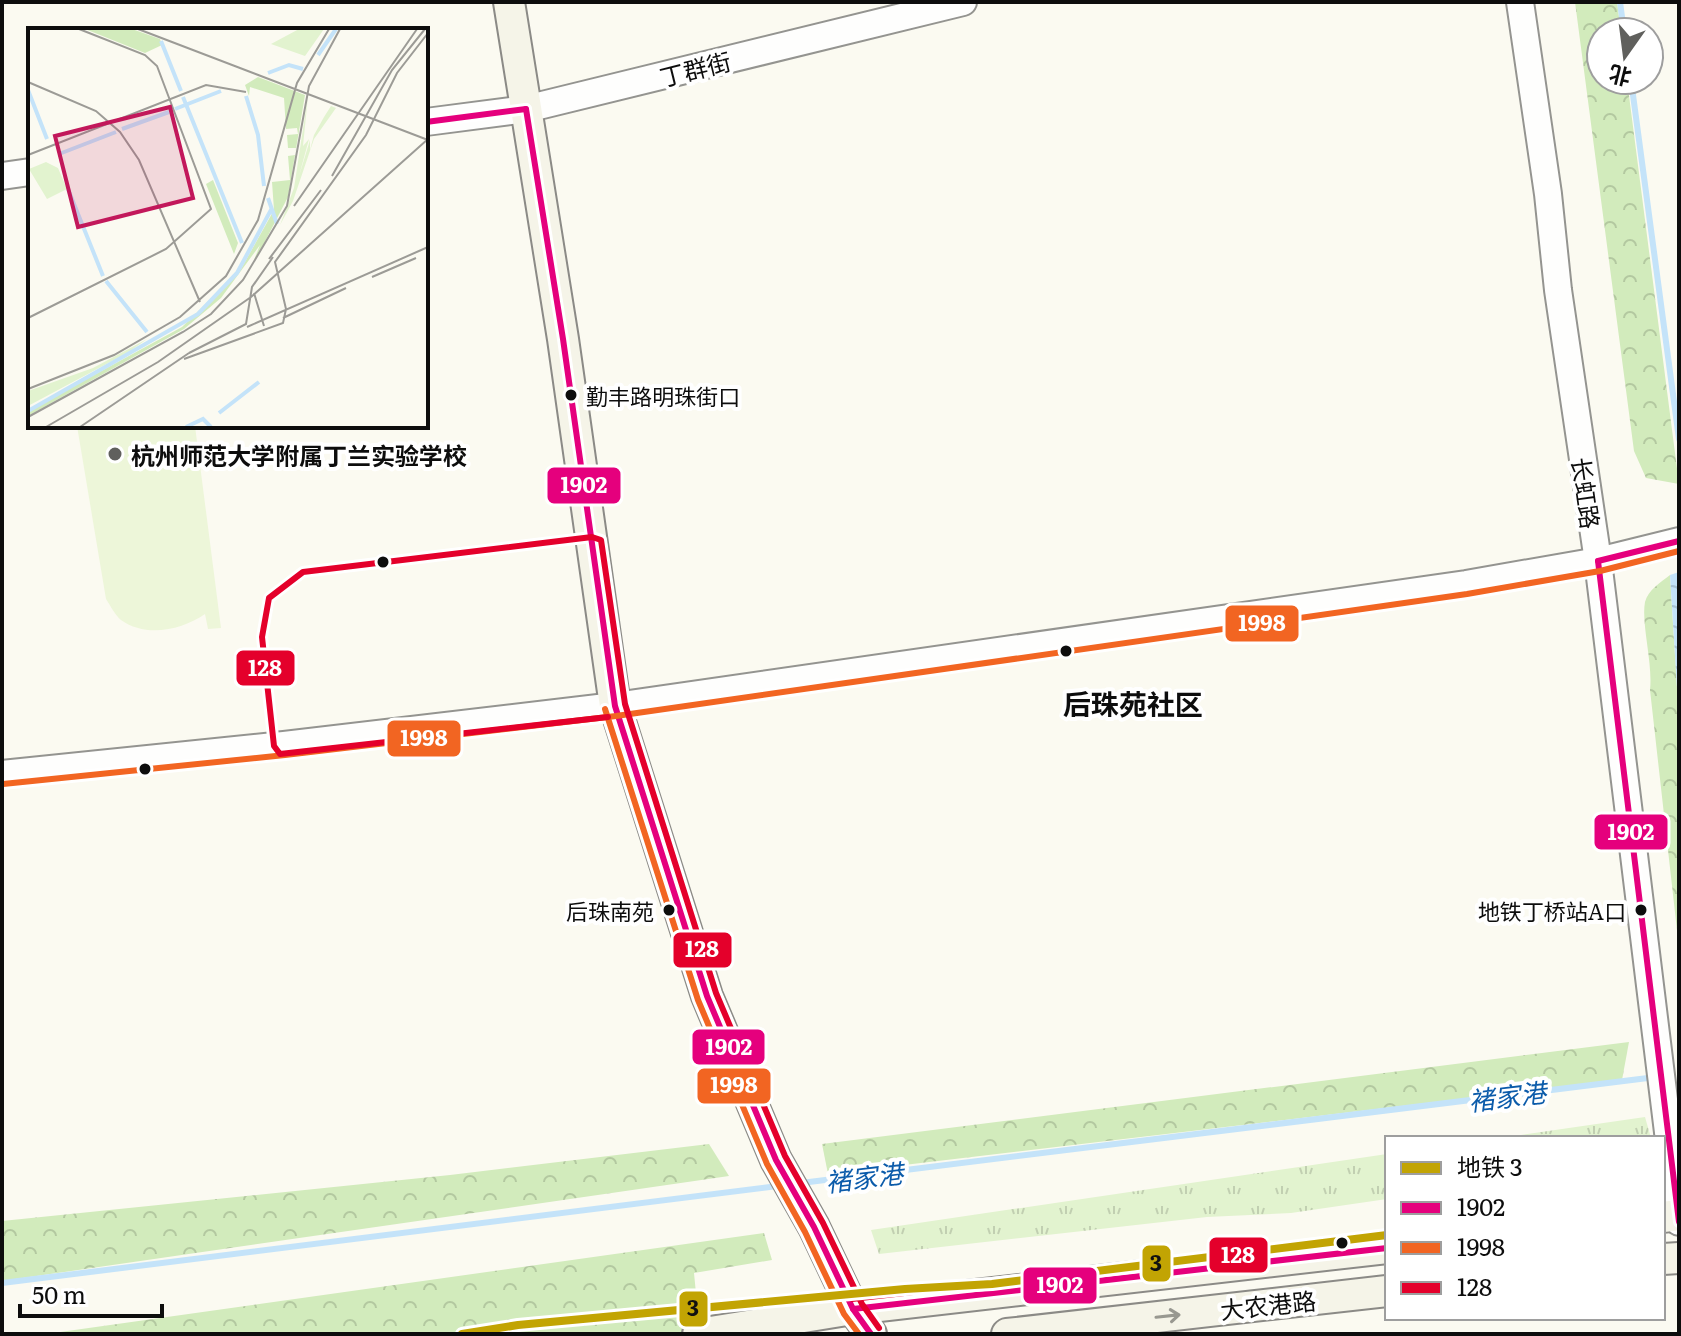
<svg xmlns="http://www.w3.org/2000/svg" width="1681" height="1336" font-family="Literata,'Noto Sans SC',serif">
<style>
.grass{fill:url(#grass-tufts)}
.forest{fill:url(#forest-crowns)}
.pitch{fill:#edf6d9}
.water{fill:url(#water-waves)}
.lines{fill:none;stroke-linecap:round;stroke-linejoin:round}
.stream{stroke:#c4e3f9;stroke-width:6}
.tertiary-casing{stroke:#949490;stroke-width:30}
.secondary-casing{stroke:#8b8a86;stroke-width:34}
.tertiary{stroke:#fefefd;stroke-width:26}
.secondary{stroke:#f5f4e8;stroke-width:30}
.bus-1-casing{stroke:#fff;stroke-width:12}
.bus-2-casing{stroke:#fff;stroke-width:12}
.bus-3-casing{stroke:#fff;stroke-width:12}
.bus-1{stroke:#e5007d;stroke-width:6}
.bus-2{stroke:#f26522;stroke-width:6}
.bus-3{stroke:#e4002b;stroke-width:6}
.metro-1-casing{stroke:#fff;stroke-width:14}
.metro-1{stroke:#c2a403;stroke-width:8}
.oneway{stroke:#989890}
.bus-dot{fill:#0d0d0d;stroke:#fff;stroke-width:3}
.poi-dot{fill:#60605d;stroke:#fff;stroke-width:3}
.labels{text-anchor:middle;dominant-baseline:central;stroke-width:8;stroke-linejoin:round;paint-order:stroke}
.bus-label{font-size:22px;fill:#0d0d0d;stroke:#fff;text-anchor:end}
.street-label{font-size:24px;fill:#0d0d0d;stroke:#fff}
.poi-label{font-size:24px;font-weight:bold;fill:#0d0d0d;stroke:#fff;text-anchor:start}
.water-label{font-size:26px;font-style:italic;fill:#0b5baa;stroke:#fff}
.quarter-label{font-size:28px;font-weight:bold;fill:#0d0d0d;stroke:#fff}
.inset-river{fill:none;stroke:#c4e3f9;stroke-width:4}
.inset-road{fill:none;stroke:#9c9b96;stroke-width:2}
.view{fill:#c2185b;fill-opacity:0.15;stroke:#c2185b;stroke-width:4}
.inset-edge{fill:none;stroke:#0d0d0d;stroke-width:4}
.line-badge{stroke:#fff;stroke-width:3}
.badge-label{font-size:22px;text-anchor:middle;font-weight:bold;fill:#fff}
.pale-badge-label{font-size:22px;text-anchor:middle;font-weight:bold;fill:#111}
</style>
<defs>
<pattern id="grass-tufts" width="24" height="20" patternUnits="userSpaceOnUse" patternTransform="scale(2)"><rect width="24" height="20" fill="#e2f3cf"/><path d="M3 7l-1-3M5 7V3M7 7l1-3M15 17l-1-3M17 17v-4M19 17l1-3" fill="none" stroke="#c1cfb1"/></pattern>
<pattern id="forest-crowns" width="20" height="18" patternUnits="userSpaceOnUse" patternTransform="scale(2)"><rect width="20" height="18" fill="#d2ebbc"/><path d="M2 6a3 3 0 1 1 6 0M12 15a3 3 0 1 1 6 0" fill="none" stroke="#b3c8a0"/></pattern>
<pattern id="water-waves" width="16" height="10" patternUnits="userSpaceOnUse" patternTransform="scale(2)"><rect width="16" height="10" fill="#c4e3f9"/><path d="M0 5q4-4 8 0t8 0" fill="none" stroke="#a7c2d4"/></pattern>
</defs>
<rect width="100%" height="100%" fill="#fbfaf1"/>
<!-- grass -->
<g class="grass">
<polygon points="1645,1117 1651,1138 1500,1138"/>
<polygon points="1387,1154 1387,1199 1291,1213 1207,1217 879,1254 871,1230"/>
</g>
<!-- forest -->
<g class="forest">
<polygon points="1575,2 1617,2 1621,32 1601,32 1601,80 1627,80 1679,484 1646,478 1634,451"/>
<path d="M1670 575 1679 720V948L1650 690C1653 663 1641 624 1645 602 1648 590 1661 582 1670 575Z"/>
<polygon points="1629,1042 1622,1080 828,1174 822,1144"/>
<polygon points="709,1144 729,1176 2,1281 2,1221 450,1175"/>
<polygon points="764,1233 772,1260 694,1273 700,1334 46,1334"/>
</g>
<!-- pitch -->
<path class="pitch" d="M77 426H195L221 628 208 629 205 614C182 630 146 638 121 620 115 615 110 605 106 599Z"/>
<!-- water -->
<polygon class="water" points="1679,572 1679,720 1670,575"/>
<g class="lines">
<!-- stream -->
<g class="stream">
<polyline points="1620,2 1624,32"/>
<polyline points="1631,80 1679,439"/>
<polyline points="801,1183 1656,1077"/>
<polyline points="2,1283 778,1186"/>
</g>
<defs>
<g id="tertiary">
<polyline points="1520,2 1548,194 1558,290 1598,561 1679,1222"/>
<polyline points="426,122 526,109 963,2"/>
<polyline points="2,176 30,172"/>
<polyline points="2,774 284,745 615,706 1466,584 1598,561 1679,541"/>
</g>
<g id="secondary">
<polyline points="509,2 563,339 615,706 707,996 776,1160 814,1227 853,1309 871,1334"/>
<polyline points="1663,1217 1679,1215"/>
<polyline points="1663,1259 1679,1258"/>
<polyline points="698,1334 853,1309 1387,1248"/>
<polyline points="1007,1334 1387,1291"/>
</g>
</defs>
<!-- tertiary casing -->
<use href="#tertiary" class="tertiary-casing"/>
<!-- secondary casing -->
<use href="#secondary" class="secondary-casing"/>
<!-- tertiary -->
<use href="#tertiary" class="tertiary"/>
<!-- secondary -->
<use href="#secondary" class="secondary"/>
<defs>
<g id="bus-1">
<polyline points="526,109 563,339 615,706 707,996 776,1160 814,1227 853,1309 871,1334"/>
<polyline points="426,122 526,109"/>
<polyline points="1598,561 1679,1222"/>
<polyline points="1598,561 1679,541"/>
<polyline points="853,1309 1387,1248"/>
</g>
<g id="bus-2">
<polyline points="605,709 698,1000 767,1164 805,1232 844,1314 859,1334"/>
<polyline points="3,784 285,755 616,716 1467,594 1600,571 1679,551"/>
</g>
<g id="bus-3">
<polyline points="608,717 280,754 274,746 262,637 269,598 303,572 592,537 601,540 625,704 716,993 785,1156 823,1223 862,1304 879,1328"/>
<polyline points="852,1299 1386,1238"/>
</g>
</defs>
<!-- bus-1 casing -->
<use href="#bus-1" class="bus-1-casing"/>
<!-- bus-2 casing -->
<use href="#bus-2" class="bus-2-casing"/>
<!-- bus-3 casing -->
<use href="#bus-3" class="bus-3-casing"/>
<!-- bus-1 -->
<use href="#bus-1" class="bus-1"/>
<!-- bus-2 -->
<use href="#bus-2" class="bus-2"/>
<!-- bus-3 -->
<use href="#bus-3" class="bus-3"/>
<defs>
<polyline id="metro-1" points="462,1334 518,1325 905,1289 992,1284 1387,1235"/>
</defs>
<!-- metro-1 casing -->
<use href="#metro-1" class="metro-1-casing"/>
<!-- metro-1 -->
<use href="#metro-1" class="metro-1"/>
</g>
<!-- one-way arrows -->
<defs><path id="oneway-shaft" d="M-6 0H5M1.5-3L5.5 0L1.5 3" fill="none" stroke-width="1.6" stroke-linecap="round" stroke-linejoin="round" transform="scale(2)"/></defs>
<use class="oneway" href="#oneway-shaft" transform="translate(1168 1316) rotate(-6)"/>
<!-- markers -->
<g class="bus-dot">
<circle cx="571" cy="395" r="7"/>
<circle cx="383" cy="562" r="7"/>
<circle cx="1066" cy="651" r="7"/>
<circle cx="145" cy="769" r="7"/>
<circle cx="669" cy="910" r="7"/>
<circle cx="1641" cy="910" r="7"/>
<circle cx="1342" cy="1243" r="7"/>
</g>
<circle class="poi-dot" cx="115" cy="454" r="8"/>
<g class="labels">
<!-- bus labels -->
<g class="bus-label">
<text x="586" y="395" text-anchor="start">勤丰路明珠街口</text>
<text x="654" y="910">后珠南苑</text>
<text x="1626" y="910">地铁丁桥站A口</text>
</g>
<!-- street labels -->
<g class="street-label">
<text transform="translate(695 68) rotate(-14)">丁群街</text>
<text transform="translate(1587 493) rotate(82)">长虹路</text>
<text transform="translate(1268 1304) rotate(-6)">大农港路</text>
</g>
<!-- poi labels -->
<g class="poi-label">
<text x="131" y="454">杭州师范大学附属丁兰实验学校</text>
</g>
<!-- water labels -->
<g class="water-label">
<text transform="translate(1507 1095) rotate(-7)">褚家港</text>
<text transform="translate(864 1176) rotate(-7)">褚家港</text>
</g>
<!-- quarter labels -->
<g class="quarter-label">
<text x="1133" y="703">后珠苑社区</text>
</g>
</g>
<!-- overview -->
<g transform="translate(28 28)">
<rect width="400" height="400" fill="#fbfaf1"/>
<path d="M280 68 275 118 281 111 271 148 282 112V122L286 107 296 89 303 78 308 80 286 111 265 173 252 197 266 160ZM119 311 101 324 0 378V363L65 340Z" fill="#e2f3cf"/>
<path d="M57 1H104L132 11 134 17 117 25ZM230 49 277 67 260 169 231 225 226 232 232 217 193 270 156 301 0 388V383L154 299 213 241 246 182 244 154 262 152 260 128 267 127 268 120H260L259 107 270 106 269 100 258 101 256 70 222 59 221 68 217 57ZM185 152 210 215 206 226 178 156Z" fill="#d2ebbc"/>
<path d="M271 1H296L277 28 243 16ZM18 134 30 140 39 161 19 171 1 141Z" fill="#e2f3cf"/>
<path class="inset-river" d="M133 13 153 63M290 27 308 1M240 45 261 37 275 41M0 62 19 111M218 68 230 107 236 158M155 69 214 215M147 81 193 63M94 101 141 84M31 126 88 104M40 161 75 248M240 170 249 196M78 253 119 304M0 383 170 286 209 245 244 180M191 385 231 354M158 399 175 391 183 399"/>
<path class="inset-road" d="M110 1 400 112M0 54 68 83 92 104 111 132 172 274M0 127 178 57 218 64M304 148 364 42 397 1M266 178 389 1M241 231 293 162M344 249 388 230M226 265 236 298M0 290 138 221 183 181 129 38 117 27 51 1M255 290 318 260M219 299 400 219M161 325 218 296 224 259 245 229M156 331 255 295 258 281 247 234 338 107 369 45 400 5M0 361 86 327 152 289 198 248 230 192 269 55 301 1M0 389 155 304 183 286 215 252 259 178 281 58 312 1M18 399 130 334 223 269 400 111M52 399 161 325"/>
<path class="view" d="M142 79 165 170 50 199 27 108Z"/>
<rect width="400" height="400" class="inset-edge"/>
</g>
<g class="line-badge">
<rect x="546" y="466" width="76" height="39" rx="8" fill="#e5007d"/>
<rect x="1224" y="604" width="76" height="39" rx="8" fill="#f26522"/>
<rect x="235" y="649" width="61" height="38" rx="8" fill="#e4002b"/>
<rect x="386" y="719" width="76" height="39" rx="8" fill="#f26522"/>
<rect x="1593" y="813" width="76" height="38" rx="8" fill="#e5007d"/>
<rect x="672" y="931" width="61" height="38" rx="8" fill="#e4002b"/>
<rect x="691" y="1028" width="75" height="38" rx="8" fill="#e5007d"/>
<rect x="696" y="1067" width="76" height="38" rx="8" fill="#f26522"/>
<rect x="1208" y="1236" width="61" height="38" rx="8" fill="#e4002b"/>
<rect x="1141" y="1244" width="31" height="39" rx="8" fill="#c2a403"/>
<rect x="1022" y="1266" width="76" height="39" rx="8" fill="#e5007d"/>
<rect x="678" y="1290" width="31" height="38" rx="8" fill="#c2a403"/>
</g>
<g class="badge-label">
<text x="584" y="493">1902</text>
<text x="1262" y="631">1998</text>
<text x="265" y="676">128</text>
<text x="424" y="746">1998</text>
<text x="1631" y="840">1902</text>
<text x="702" y="957">128</text>
<text x="729" y="1055">1902</text>
<text x="734" y="1093">1998</text>
<text x="1238" y="1263">128</text>
<text x="1060" y="1293">1902</text>
</g>
<g class="pale-badge-label">
<text x="1156" y="1271">3</text>
<text x="693" y="1316">3</text>
</g>
<!-- border -->
<rect width="1681" height="1336" fill="none" stroke="#0d0d0d" stroke-width="8"/>
<!-- legend -->
<rect x="1385" y="1136" width="280" height="184" fill="#ffffff" stroke="#9e9e9e" stroke-width="2"/>
<rect x="1401" y="1162" width="40" height="12" fill="#c2a403" stroke="#9e9e9e" stroke-width="2"/>
<text x="1457" y="1176" font-size="24" fill="#0d0d0d">地铁 3</text>
<rect x="1401" y="1202" width="40" height="12" fill="#e5007d" stroke="#9e9e9e" stroke-width="2"/>
<text x="1457" y="1216" font-size="24" fill="#0d0d0d">1902</text>
<rect x="1401" y="1242" width="40" height="12" fill="#f26522" stroke="#9e9e9e" stroke-width="2"/>
<text x="1457" y="1256" font-size="24" fill="#0d0d0d">1998</text>
<rect x="1401" y="1282" width="40" height="12" fill="#e4002b" stroke="#9e9e9e" stroke-width="2"/>
<text x="1457" y="1296" font-size="24" fill="#0d0d0d">128</text>
<!-- north arrow -->
<g transform="translate(1625 56) rotate(194)"><circle r="38" fill="#ffffff" stroke="#9e9e9e" stroke-width="2"/>
<path d="M0-6L14 30L0 20L-14 30Z" fill="#60605d"/>
<text y="-12" font-size="22" font-weight="bold" text-anchor="middle" fill="#0d0d0d">北</text>
</g>
<!-- scale -->
<path d="M20 1304v12h142v-12" fill="none" stroke="#0d0d0d" stroke-width="4"/>
<text x="32" y="1304" font-size="24" fill="#0d0d0d" stroke="#ffffff" stroke-width="6" paint-order="stroke">50 m</text>
</svg>
